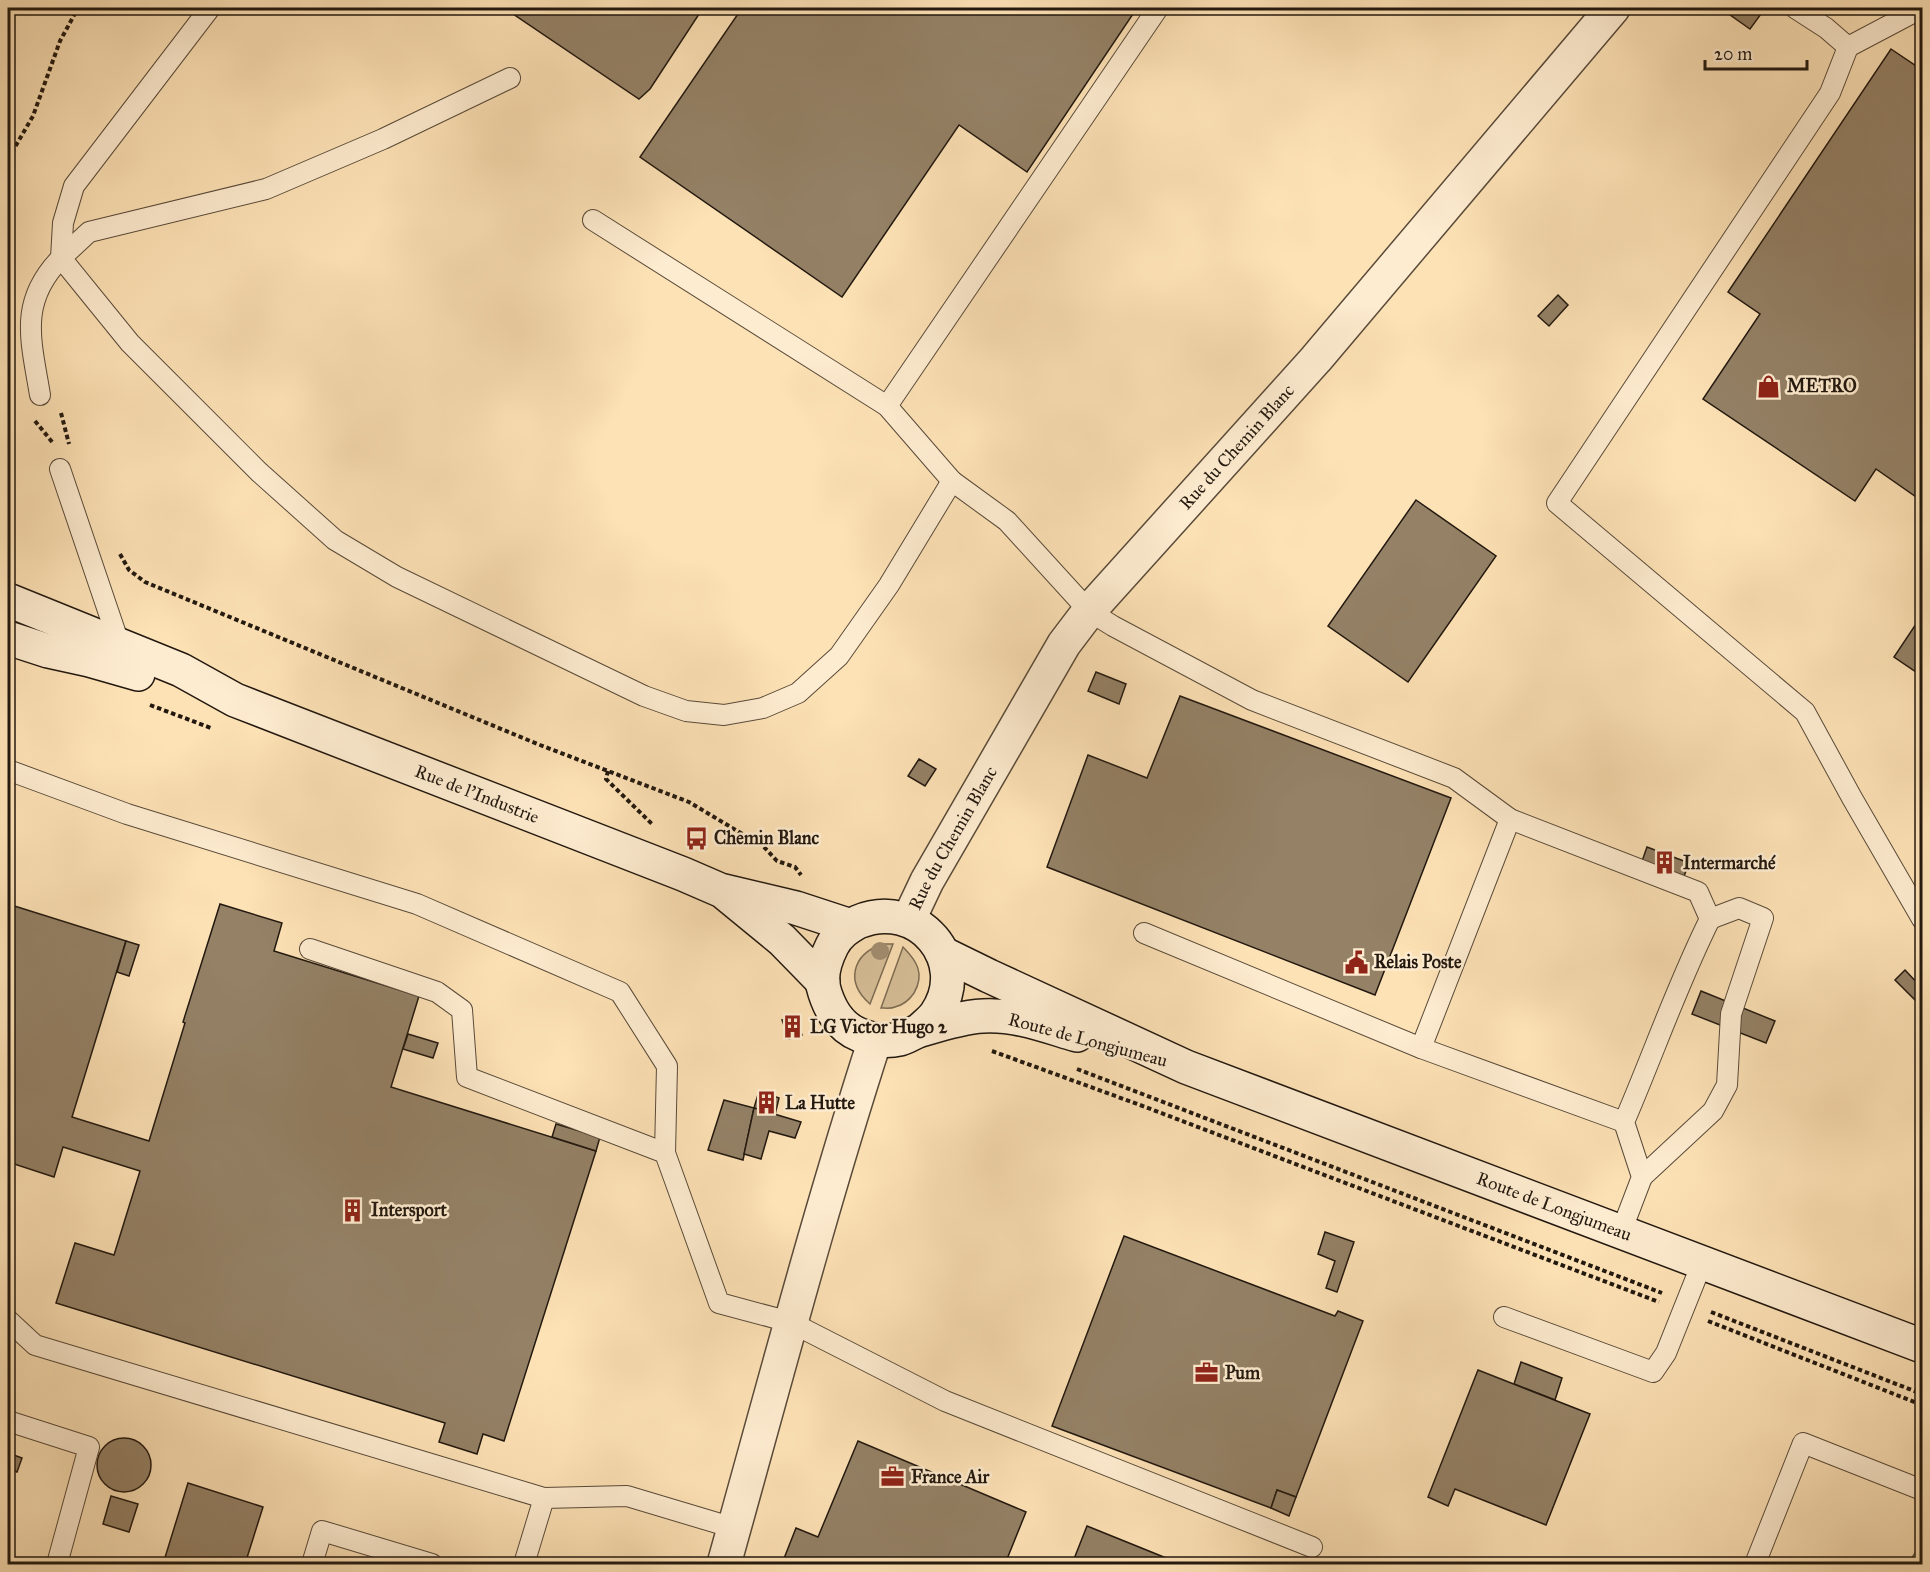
<svg xmlns="http://www.w3.org/2000/svg" width="1930" height="1572" font-family="'IM FELL Great Primer',serif">
<style>
.green{fill:#d8c09a;stroke:#7d6c54;stroke-width:1.5}
.building{fill:#948166;stroke:#22180f;stroke-width:1.5}
.lines{fill:none;stroke-linecap:round;stroke-linejoin:round}
.lane-casing{stroke:#594a39;stroke-width:22}
.street-casing{stroke:#594a39;stroke-width:36}
.secondary-casing{stroke:#22180f;stroke-width:36}
.path{stroke:#22180f;stroke-width:4;stroke-dasharray:4.5 3;stroke-linecap:butt}
.lane{stroke:#feecd0;stroke-width:20}
.street{stroke:#feecd0;stroke-width:33}
.secondary{stroke:#feecd0;stroke-width:33}
.rail-casing{stroke:#22180f;stroke-width:7}
.rail{stroke:#feecd0;stroke-width:4.5;stroke-dasharray:14;stroke-linecap:butt}
.tree{fill:#a38e71}
.labels{text-anchor:middle;dominant-baseline:central;stroke-width:5;stroke-linejoin:round;paint-order:stroke}
.poi-label{font-size:18px;font-weight:bold;fill:#22180f;stroke:#feecd0;text-anchor:start}
.street-label{font-size:18px;fill:#22180f;stroke:#feecd0}
</style>
<rect width="100%" height="100%" fill="#fde2b6"/>
<filter id="stains"><feTurbulence type="fractalNoise" baseFrequency=".00333" numOctaves="4"/><feColorMatrix values="0 0 0 0 .2 0 0 0 0 .09 0 0 0 0 .02 0 0 0 .5 -.17"/></filter>
<radialGradient id="worn" r=".72"><stop offset=".6" stop-color="#630" stop-opacity="0"/><stop offset="1" stop-color="#630" stop-opacity=".3"/></radialGradient>
<!-- green -->
<g class="green">
<path d="M882 944H893L870 1004C845 982 852 955 882 944Z"/>
<path d="M903 947C917 961 925 974 914 993 910 999 903 1005 895 1007 891 1009 885 1008 881 1008Z"/>
</g>
<!-- building -->
<g class="building">
<polygon points="504,8 703,8 650,89 639,99"/>
<polygon points="742,8 1137,8 1027,172 959,125 842,297 640,157"/>
<polygon points="1729,8 1753,8 1761,14 1750,29 1726,12"/>
<polygon points="1891,49 1922,70 1922,501 1876,469 1855,501 1703,399 1760,314 1728,292"/>
<polygon points="1558,295 1568,305 1549,326 1538,316"/>
<polygon points="11,315 14,339 8,340 8,316"/>
<polygon points="1416,500 1496,556 1408,682 1328,626"/>
<polygon points="1922,615 1922,676 1894,657"/>
<polygon points="1096,672 1126,684 1119,704 1088,691"/>
<polygon points="1180,696 1451,798 1375,995 1047,867 1088,755 1147,778"/>
<polygon points="919,759 936,769 925,786 908,776"/>
<polygon points="1647,847 1689,863 1683,879 1641,864"/>
<polygon points="8,904 126,941 72,1117 149,1141 185,1023 183,1022 220,904 282,923 274,951 419,996 391,1087 596,1151 504,1441 483,1434 477,1454 439,1442 445,1423 56,1303 75,1243 114,1255 140,1171 63,1147 54,1177 8,1162"/>
<polygon points="126,941 139,945 129,976 117,972"/>
<polygon points="1905,970 1922,988 1922,1007 1895,980"/>
<polygon points="1701,991 1775,1021 1766,1043 1692,1014"/>
<polygon points="795,1015 802,1035 789,1039 782,1020"/>
<polygon points="408,1034 438,1043 433,1058 403,1049"/>
<polygon points="759,1091 779,1098 775,1115 754,1108"/>
<polygon points="724,1100 754,1108 743,1160 708,1150"/>
<polygon points="754,1108 801,1122 795,1138 769,1131 761,1159 744,1154"/>
<polygon points="556,1124 600,1137 596,1151 552,1137"/>
<polygon points="1325,1232 1354,1242 1337,1292 1326,1288 1335,1261 1318,1254"/>
<polygon points="1124,1236 1335,1316 1338,1311 1363,1321 1296,1497 1277,1490 1271,1508 1052,1426"/>
<polygon points="1521,1362 1562,1378 1555,1400 1514,1384"/>
<polygon points="1478,1370 1590,1414 1546,1525 1455,1489 1448,1506 1428,1497"/>
<circle cx="124" cy="1465" r="27"/>
<polygon points="858,1441 1026,1512 1005,1564 792,1564 783,1561 796,1528 818,1537"/>
<polygon points="8,1453 22,1458 17,1472 8,1469"/>
<polygon points="188,1483 263,1507 245,1564 163,1564"/>
<polygon points="1277,1490 1296,1497 1289,1516 1271,1508"/>
<polygon points="111,1496 138,1504 129,1532 103,1524"/>
<polygon points="1087,1526 1176,1562 1175,1564 1072,1564"/>
</g>
<g class="lines">
<defs>
<g id="lane">
<polyline points="1795,8 1826,28 1848,47"/>
<polyline points="1922,8 1848,47 1830,93 1557,503 1805,712 1852,798 1922,919"/>
<path d="M510 78 383 139 266 189 89 232 61 258 130 343 259 472 335 540 397 577 644 696 686 711 724 715 763 708 798 693 839 656 889 585 952 481 1007 521 1089 611 1113 626 1252 700 1454 778 1510 819 1698 892 1710 919C1677 985 1653 1055 1624 1122L1642 1177 1621 1232"/>
<polyline points="593,220 887,406 952,481"/>
<path d="M40 395C31 340 18 302 61 258L63 223 74 186 210 8"/>
<polyline points="887,406 1158,8"/>
<polyline points="60,469 120,646"/>
<polyline points="8,770 127,814 417,904 620,992 667,1066 665,1153"/>
<polyline points="1510,819 1421,1048 1624,1122"/>
<polyline points="1144,933 1421,1048"/>
<polyline points="310,949 437,992 462,1010 467,1077 665,1153 719,1303 790,1322 945,1401 1312,1547"/>
<polyline points="1642,1177 1713,1111 1727,1085 1731,1014 1763,918 1739,908 1710,919"/>
<polyline points="1504,1317 1653,1372 1666,1353 1702,1263"/>
<polyline points="8,1320 35,1345 544,1498 627,1496 734,1528"/>
<polyline points="8,1421 89,1447 57,1564"/>
<polyline points="312,1564 322,1531 432,1564"/>
<polyline points="524,1564 544,1498"/>
<polyline points="1755,1564 1803,1443 1922,1490"/>
<polyline points="1921,1564 1922,1561"/>
</g>
<g id="street">
<path id="s1" d="M909 919 927 881 1064 644 1089 611 1316 359 1613 8"/>
<path d="M724 1564C773 1389 819 1213 875 1040"/>
</g>
<g id="secondary">
<path id="s2" d="M8 600 181 670 235 700 683 874 720 890 796 908 851 926"/>
<polyline points="8,638 48,651 89,660 138,674"/>
<polyline points="726,894 782,940 823,982"/>
<path id="s3" d="M942 953 989 976 1186 1067 1922 1346"/>
<path d="M920 1030C925 1025 932 1020 936 1014 972 961 918 897 858 922 848 927 837 936 832 946 826 958 821 972 823 986 828 1006 839 1027 860 1035 872 1040 887 1042 900 1039 907 1037 914 1032 921 1030 941 1024 963 1017 983 1016 1016 1014 1046 1026 1077 1035"/>
</g>
</defs>
<!-- lane casing -->
<use href="#lane" class="lane-casing"/>
<!-- street casing -->
<use href="#street" class="street-casing"/>
<!-- secondary casing -->
<use href="#secondary" class="secondary-casing"/>
<!-- path -->
<g class="path">
<polyline points="8,159 33,116 60,41 78,8"/>
<polyline points="61,413 69,444"/>
<polyline points="35,421 53,443"/>
<polyline points="120,554 129,570 145,582 540,745 689,802 764,847 777,861 795,867 801,875"/>
<polyline points="150,705 211,728"/>
<polyline points="608,771 606,779 652,824"/>
<polyline points="992,1051 1140,1105 1659,1302"/>
<polyline points="1077,1069 1662,1293"/>
<polyline points="1711,1312 1922,1394"/>
<polyline points="1708,1321 1922,1405"/>
</g>
<!-- lane -->
<use href="#lane" class="lane"/>
<!-- street -->
<use href="#street" class="street"/>
<!-- secondary -->
<use href="#secondary" class="secondary"/>
<defs>
<polyline id="rail" points="8,21 15,8"/>
</defs>
<!-- rail casing -->
<use href="#rail" class="rail-casing"/>
<!-- rail -->
<use href="#rail" class="rail"/>
</g>
<!-- trees -->
<circle class="tree" cx="880" cy="951" r="9"/>
<!-- icons -->
<defs>
<symbol id="shop-bare" viewBox="-9 -9 18 18"><path d="M-5-2.5h2.3a2.7 3.5 0 0 1 5.4 0H5L5.5 6h-11ZM-1.5-2.5h3a1.5 2.3 0 0 0-3 0Z" fill="#8f2418" stroke="#feecd0" stroke-width="2.5" paint-order="stroke"/></symbol>
<symbol id="bus-bare" viewBox="-9 -9 18 18"><path d="M-5-6H5V4H4V6H2V4H-2V6H-4V4H-5ZM-3.5-4V0h7V-4ZM-3.5 1.2v1.5H-2V1.2ZM2 1.2v1.5H3.5V1.2Z" fill="#8f2418" stroke="#feecd0" stroke-width="2.5" paint-order="stroke"/></symbol>
<symbol id="building-bare" viewBox="-9 -9 18 18"><path d="M-4-6H4V6H1V3H-1V6H-4ZM-2.5-4.3h1.7v1.8h-1.7ZM.8-4.3h1.7v1.8H.8ZM-2.5-1h1.7V.8h-1.7ZM.8-1h1.7V.8H.8Z" fill="#8f2418" stroke="#feecd0" stroke-width="2.5" paint-order="stroke"/></symbol>
<symbol id="civic-bare" viewBox="-9 -9 18 18"><path d="M-.6-6.5H3V-4.5H.6V-3L4-1V1h2V6H-6V1h2V-1L-.6-3ZM-1.2 2.5V6h2.4V2.5Z" fill="#8f2418" stroke="#feecd0" stroke-width="2.5" paint-order="stroke"/></symbol>
<symbol id="office-bare" viewBox="-9 -9 18 18"><path d="M-6-3h4V-5.5h4V-3h4V5H-6ZM-1-4.5V-3h2v-1.5ZM-6 0V1H6V0Z" fill="#8f2418" stroke="#feecd0" stroke-width="2.5" paint-order="stroke"/></symbol>
</defs>
<g fill-rule="evenodd">
<use href="#shop-bare" x="1752" y="370" width="33" height="33"/>
<use href="#bus-bare" x="680" y="822" width="33" height="33"/>
<use href="#building-bare" x="1648" y="846" width="33" height="33"/>
<use href="#civic-bare" x="1340" y="946" width="33" height="33"/>
<use href="#building-bare" x="776" y="1010" width="33" height="33"/>
<use href="#building-bare" x="750" y="1086" width="33" height="33"/>
<use href="#building-bare" x="336" y="1194" width="33" height="33"/>
<use href="#office-bare" x="1190" y="1356" width="33" height="33"/>
<use href="#office-bare" x="876" y="1460" width="33" height="33"/>
</g>
<g class="labels">
<!-- poi labels -->
<g class="poi-label">
<text x="1787" y="386">METRO</text>
<text x="714" y="838">Chemin Blanc</text>
<text x="1683" y="863">Intermarché</text>
<text x="1374" y="962">Relais Poste</text>
<text x="810" y="1027">LG Victor Hugo 2</text>
<text x="785" y="1103">La Hutte</text>
<text x="371" y="1210">Intersport</text>
<text x="1225" y="1373">Pum</text>
<text x="911" y="1477">France Air</text>
</g>
<!-- street labels -->
<g class="street-label">
<text stroke="none"><textPath href="#s1" startOffset="578">Rue du Chemin Blanc</textPath></text>
<text stroke="none"><textPath href="#s2" startOffset="508">Rue de l'Industrie</textPath></text>
<text stroke="none"><textPath href="#s1" startOffset="92">Rue du Chemin Blanc</textPath></text>
<text transform="translate(1088 1040) rotate(15)">Route de Longjumeau</text>
<text stroke="none"><textPath href="#s3" startOffset="663">Route de Longjumeau</textPath></text>
</g>
</g>
<!-- margin -->
<rect width="1930" height="1572" fill="none" stroke="#fde2b6" stroke-width="30"/>
<rect x="9" y="9" width="1912" height="1554" fill="none" stroke="#22180f" stroke-width="3"/>
<rect x="15" y="15" width="1900" height="1542" fill="none" stroke="#22180f" stroke-width="1.5"/>
<!-- scale -->
<path d="M1705 60v9h102v-9" fill="none" stroke="#22180f" stroke-width="3"/>
<text x="1714" y="60" font-size="18" fill="#22180f" stroke="#feecd0" stroke-width="4.5" paint-order="stroke">20 m</text>
<rect width="100%" height="100%" filter="url(#stains)"/>
<rect width="100%" height="100%" fill="url(#worn)"/>
</svg>
